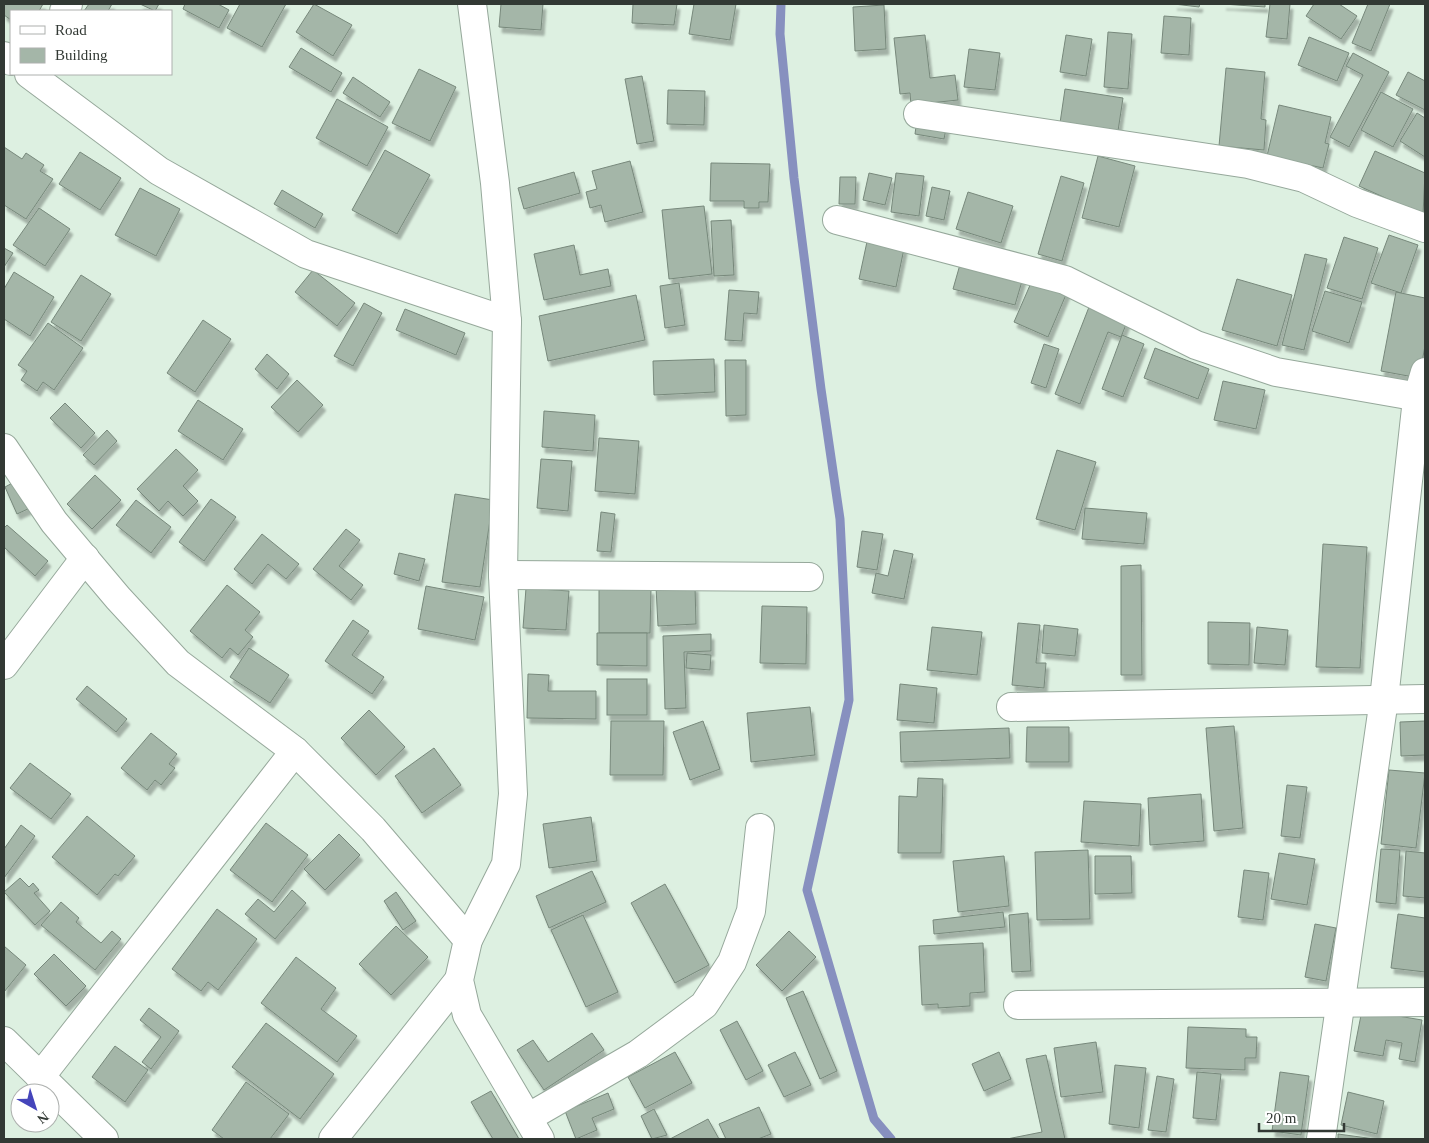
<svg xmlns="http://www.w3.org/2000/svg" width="1429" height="1143" font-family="Georgia,serif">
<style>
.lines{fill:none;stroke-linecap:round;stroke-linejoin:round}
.stream{stroke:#8790bf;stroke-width:9}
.building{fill:#a4b6a8;stroke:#77887b;filter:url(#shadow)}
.minor-casing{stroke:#96a89b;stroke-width:30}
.minor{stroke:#fff;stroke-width:28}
</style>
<defs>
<filter id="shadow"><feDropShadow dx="3" dy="5.5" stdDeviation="1" flood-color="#0004"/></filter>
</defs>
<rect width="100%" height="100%" fill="#ddf0e1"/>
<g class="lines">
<!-- stream -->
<polyline class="stream" points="781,4 780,34 794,178 821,389 840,519 849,700 807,890 874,1119 891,1139"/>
</g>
<!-- building -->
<g class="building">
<polygon points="4,4 43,4 39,11 11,11 11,20 4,15"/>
<polygon points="89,4 112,4 108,11 84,11"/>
<polygon points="140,4 159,4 155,11"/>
<polygon points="185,4 218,4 229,10 219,28 183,9"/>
<polygon points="240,4 286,4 262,47 227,28"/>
<polygon points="314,4 352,25 333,56 296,32"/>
<polygon points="501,4 543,4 541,30 499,27"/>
<polygon points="633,4 677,4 674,25 632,23"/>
<polygon points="694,4 736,4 730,40 689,34"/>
<polygon points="1174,4 1200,4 1199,7"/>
<polygon points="1223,4 1265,4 1265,7"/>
<polygon points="1270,4 1290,4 1287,39 1266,37"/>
<polygon points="1314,4 1339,4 1357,16 1341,39 1306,16"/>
<polygon points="1368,4 1390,4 1371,51 1352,43"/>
<polygon points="884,5 886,49 855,51 853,7"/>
<polygon points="1164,16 1191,18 1189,55 1161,53"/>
<polygon points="1108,32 1132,34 1128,89 1104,87"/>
<polygon points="925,35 930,78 955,75 958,100 911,105 910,93 900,94 894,38"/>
<polygon points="1066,35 1092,39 1086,76 1060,72"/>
<polygon points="1309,37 1349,53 1337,81 1298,65"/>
<polygon points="301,48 342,73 331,92 289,67"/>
<polygon points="969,49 1000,53 995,90 964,87"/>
<polygon points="1353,53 1389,72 1349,147 1330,137 1363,75 1346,66"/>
<polygon points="1226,68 1265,72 1261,119 1266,120 1264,150 1219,146"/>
<polygon points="419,69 456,87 430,141 392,123"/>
<polygon points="1408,72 1425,81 1425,110 1396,95"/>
<polygon points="642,76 654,141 637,144 625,79"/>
<polygon points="353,77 390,102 380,117 343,93"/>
<polygon points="1065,89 1123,98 1118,131 1060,123"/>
<polygon points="668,90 705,91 704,125 667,124"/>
<polygon points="1381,92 1413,109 1393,147 1361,130"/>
<polygon points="337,99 388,127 367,166 316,138"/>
<polygon points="1279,105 1331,117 1325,143 1329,144 1323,168 1267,156"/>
<polygon points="1417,113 1425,118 1425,157 1400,141"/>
<polygon points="917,119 947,124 944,139 915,134"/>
<polygon points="4,147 22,159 26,153 44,165 40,171 53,179 26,219 4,205"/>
<polygon points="385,150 430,175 397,234 352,210"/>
<polygon points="1375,151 1425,173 1423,215 1359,186"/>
<polygon points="80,152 121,178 100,210 59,184"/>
<polygon points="1098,156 1135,166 1119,227 1082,218"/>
<polygon points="630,161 643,212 605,222 601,205 590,208 586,192 597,189 592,171"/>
<polygon points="711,163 770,164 768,202 759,202 759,208 744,208 744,201 710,201"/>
<polygon points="574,172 580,193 524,209 518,188"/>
<polygon points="869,173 892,178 885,205 863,200"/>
<polygon points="896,173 924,176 919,216 891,212"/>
<polygon points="1061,176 1084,183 1062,261 1038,254"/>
<polygon points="840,177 856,177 855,204 839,204"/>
<polygon points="932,187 950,191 944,220 926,216"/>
<polygon points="140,188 180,209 156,256 115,235"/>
<polygon points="282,190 323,214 315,228 274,204"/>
<polygon points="968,192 1013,206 1001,243 956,229"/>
<polygon points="704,206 712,274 669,279 662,210"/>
<polygon points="39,208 70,229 45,266 13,245"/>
<polygon points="731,220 734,275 714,276 711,221"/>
<polygon points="1389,235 1418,245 1401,293 1371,283"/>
<polygon points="868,237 905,244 896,287 859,279"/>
<polygon points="1344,237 1378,248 1362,299 1327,288"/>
<polygon points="574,245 580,275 608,269 611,286 544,300 534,254"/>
<polygon points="4,248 13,253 4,267"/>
<polygon points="963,254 1025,271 1015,305 953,289"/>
<polygon points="1305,254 1327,259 1304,350 1282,345"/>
<polygon points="313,270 355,303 337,326 295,292"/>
<polygon points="14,272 54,297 30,336 4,319 4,289"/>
<polygon points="81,275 111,294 81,341 51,322"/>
<polygon points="1034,276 1068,290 1048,337 1014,322"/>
<polygon points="1237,279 1292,295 1277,346 1222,330"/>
<polygon points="679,283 685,325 665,328 660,286"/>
<polygon points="729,290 759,292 757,314 744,313 742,341 725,340"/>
<polygon points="1325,291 1362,302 1349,343 1312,331"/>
<polygon points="1396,292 1425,298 1425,346 1419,378 1381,371"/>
<polygon points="636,295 645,340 548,361 539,316"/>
<polygon points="364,303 382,313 353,366 334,356"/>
<polygon points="1089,307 1127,322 1121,337 1108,332 1080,404 1055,394"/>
<polygon points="405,309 465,333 456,355 396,330"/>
<polygon points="203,320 231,339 195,392 167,373"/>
<polygon points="48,323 83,348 54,390 43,382 37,391 21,380 27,371 18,365"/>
<polygon points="1122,335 1144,344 1123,397 1102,389"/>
<polygon points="1044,344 1059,349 1046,388 1031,383"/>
<polygon points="1155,348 1209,369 1198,399 1144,378"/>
<polygon points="267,354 289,374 277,389 255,369"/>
<polygon points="714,359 715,392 654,395 653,361"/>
<polygon points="725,360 746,360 746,415 726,416"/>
<polygon points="297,380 323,405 298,432 271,407"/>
<polygon points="1223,381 1265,390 1256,429 1214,420"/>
<polygon points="198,400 243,429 223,460 178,431"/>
<polygon points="65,403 95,433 81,448 50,418"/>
<polygon points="544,411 595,415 593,451 542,447"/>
<polygon points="107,430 117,441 94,465 83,455"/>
<polygon points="599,438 639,441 635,494 595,491"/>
<polygon points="176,449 198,470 183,486 198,501 183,516 168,501 159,511 137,489"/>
<polygon points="1057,450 1096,462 1075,530 1036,519"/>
<polygon points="541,459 572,461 568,511 537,508"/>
<polygon points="95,475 121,500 92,529 67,504"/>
<polygon points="18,480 30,508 17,514 5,487"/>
<polygon points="455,494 493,500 480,587 442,582"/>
<polygon points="211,499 236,517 204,561 179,542"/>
<polygon points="136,500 171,527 151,553 116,525"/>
<polygon points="1085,508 1147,513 1144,544 1082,539"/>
<polygon points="601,512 615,514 611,552 597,551"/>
<polygon points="7,525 48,561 35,576 4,547 4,528"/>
<polygon points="346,529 360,540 339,566 363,585 351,600 313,569"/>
<polygon points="862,531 883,534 877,570 857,567"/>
<polygon points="262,534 299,564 286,579 268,564 252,584 234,569"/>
<polygon points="1323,544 1367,547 1360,668 1316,667"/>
<polygon points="894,550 913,554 904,599 872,593 876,573 888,576"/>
<polygon points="399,553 425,559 419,581 394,574"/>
<polygon points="1141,565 1142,675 1121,675 1121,566"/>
<polygon points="227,585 260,612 245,630 253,637 238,655 230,648 222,658 190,631"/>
<polygon points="426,586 484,597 475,640 418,629"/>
<polygon points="695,586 696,624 658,626 656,587"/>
<polygon points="526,588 569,591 566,630 523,628"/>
<polygon points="599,588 651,589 650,633 599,633"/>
<polygon points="762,606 807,607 806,664 760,663"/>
<polygon points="353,620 369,631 352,655 384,677 372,694 325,661"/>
<polygon points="1208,622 1250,623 1249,665 1208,664"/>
<polygon points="1018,623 1040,625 1036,663 1046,663 1044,688 1012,685"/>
<polygon points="1044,625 1078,629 1075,656 1042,653"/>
<polygon points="932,627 982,632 977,675 927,670"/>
<polygon points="1257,627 1288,630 1285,665 1254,663"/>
<polygon points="597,633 647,633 647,666 597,665"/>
<polygon points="711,634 711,651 684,652 686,708 665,709 663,636"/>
<polygon points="249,648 289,675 270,703 230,677"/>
<polygon points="687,653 711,655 710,670 686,668"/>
<polygon points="528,674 549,675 548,691 596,691 596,719 527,718"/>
<rect x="607" y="679" width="40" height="36"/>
<polygon points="900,684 937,688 934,723 897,720"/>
<polygon points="87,686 127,719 116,732 76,699"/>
<polygon points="810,707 815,755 751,762 747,713"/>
<polygon points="369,710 405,747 376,775 341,738"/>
<polygon points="611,721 664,721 663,775 610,775"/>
<polygon points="703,721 720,769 690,780 673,732"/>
<polygon points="1425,721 1425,755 1401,756 1400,722"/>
<polygon points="1234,726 1243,828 1214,831 1206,728"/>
<polygon points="1027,727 1069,727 1069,762 1026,762"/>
<polygon points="1009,728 1010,758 901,762 900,732"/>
<polygon points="151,733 177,754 169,764 175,768 161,785 155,780 147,790 121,768"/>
<polygon points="434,748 461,785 422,813 395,776"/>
<polygon points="30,763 71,794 51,819 10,788"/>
<polygon points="1389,770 1425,773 1416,848 1381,844"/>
<polygon points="918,778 943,779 941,853 898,853 899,796 917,797"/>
<polygon points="1287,785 1307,787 1300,838 1281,836"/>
<polygon points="1201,794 1204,841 1150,845 1148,798"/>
<polygon points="1084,801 1141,804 1139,846 1081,842"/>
<polygon points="87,816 135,856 118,876 115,874 97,895 52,857"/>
<polygon points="591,817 597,861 549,868 543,824"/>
<polygon points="266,823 308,855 272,902 230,870"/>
<polygon points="21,825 35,836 4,878 4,849"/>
<polygon points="339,834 360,855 325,890 304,869"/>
<polygon points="1381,849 1400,850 1396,904 1376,902"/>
<polygon points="1088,850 1090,919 1037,920 1035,852"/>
<polygon points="1406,851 1425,853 1425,898 1403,896"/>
<polygon points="1279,853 1315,859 1307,905 1271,899"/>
<polygon points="1004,856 1009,906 958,912 953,861"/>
<polygon points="1095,856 1131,856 1132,893 1095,894"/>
<polygon points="1244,870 1269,873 1263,920 1238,917"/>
<polygon points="592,871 606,902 549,928 536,896"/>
<polygon points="20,878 29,887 33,883 39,890 34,893 50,911 35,925 4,892"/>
<polygon points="665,884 709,965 675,983 631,903"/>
<polygon points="292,890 306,903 275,939 245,914 258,899 274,912"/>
<polygon points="396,892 416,921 403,930 384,901"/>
<polygon points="61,902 79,918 76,922 101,943 112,931 121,939 95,970 41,925"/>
<polygon points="217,909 257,939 218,990 208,982 201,991 172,969"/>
<polygon points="1003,912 1005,927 934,934 933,920"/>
<polygon points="1028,913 1031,971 1012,972 1009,915"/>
<polygon points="1398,914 1425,918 1425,972 1391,968"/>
<polygon points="583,915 618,992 586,1007 551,930"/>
<polygon points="1315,924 1336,928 1326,981 1305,977"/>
<polygon points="396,926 428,957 391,995 359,964"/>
<polygon points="789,931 816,957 782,991 756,965"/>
<polygon points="983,943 985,992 970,993 970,1006 938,1008 938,1004 922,1005 919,946"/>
<polygon points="4,946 26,965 4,992"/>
<polygon points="54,954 86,986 66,1006 34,974"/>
<polygon points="296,957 336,988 321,1009 357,1036 337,1062 261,1003"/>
<polygon points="803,991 837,1071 820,1079 786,998"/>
<polygon points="149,1008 179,1031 151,1069 142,1062 161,1037 140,1020"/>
<polygon points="1362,1010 1422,1020 1415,1062 1399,1059 1402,1043 1386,1040 1383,1056 1354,1051"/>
<polygon points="737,1021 763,1071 746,1080 720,1030"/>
<polygon points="266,1023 334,1074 300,1119 232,1067"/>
<polygon points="1188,1027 1246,1029 1246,1037 1257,1037 1256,1058 1245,1058 1245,1070 1186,1068"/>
<polygon points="592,1033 604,1050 544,1090 517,1050 533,1040 548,1062"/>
<polygon points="1096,1042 1103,1092 1061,1097 1054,1048"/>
<polygon points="115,1046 148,1070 125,1102 92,1077"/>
<polygon points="675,1052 692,1083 645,1108 628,1077"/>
<polygon points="795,1052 811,1085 784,1097 768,1065"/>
<polygon points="999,1052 1011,1079 984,1091 972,1064"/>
<polygon points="1046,1055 1065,1139 1007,1139 1042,1132 1026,1059"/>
<polygon points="1115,1065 1146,1068 1139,1128 1109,1124"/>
<polygon points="1197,1072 1221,1074 1216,1120 1193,1118"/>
<polygon points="1280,1072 1309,1076 1301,1135 1272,1131"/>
<polygon points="1157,1076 1174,1079 1166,1132 1148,1130"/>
<polygon points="246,1082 289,1114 270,1139 224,1139 212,1130"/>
<polygon points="491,1091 519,1139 493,1139 471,1102"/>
<polygon points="1348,1092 1384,1101 1377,1134 1341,1125"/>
<polygon points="608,1093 614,1109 592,1118 597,1130 576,1139 565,1111"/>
<polygon points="759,1107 771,1134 758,1139 726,1139 719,1124"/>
<polygon points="654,1109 667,1135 652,1139 641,1116"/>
<polygon points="708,1119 719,1139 670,1139"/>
<polygon points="1338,1134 1375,1139 1338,1139"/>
</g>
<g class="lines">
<defs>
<g id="minor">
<polyline points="472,4 495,183 507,321 503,575 513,794 506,864 468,940 459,980 467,1015 540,1139"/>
<polyline points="64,11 68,4"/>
<polyline points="4,56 11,61"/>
<polyline points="29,74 159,171 306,254 507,321"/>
<polyline points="918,114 1248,164 1304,178 1357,203 1425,228"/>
<polyline points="837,220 1065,280 1196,345 1276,372 1425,398"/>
<polyline points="4,448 54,522 118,598 178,663 295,751 373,829 468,940"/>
<polyline points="503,575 809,577"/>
<polyline points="4,665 85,558"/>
<polyline points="1011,707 1425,699"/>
<polyline points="1018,1005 1425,1002"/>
<polyline points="4,1041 104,1139"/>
<polyline points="40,1077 295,751"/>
<polyline points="529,1117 638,1054 704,1005 732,962 751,911 760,828"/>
<polyline points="333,1139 459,980"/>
<polyline points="1321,1139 1384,699 1417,399 1425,372"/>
</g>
</defs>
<!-- minor casing -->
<use href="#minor" class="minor-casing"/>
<!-- minor -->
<use href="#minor" class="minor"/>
</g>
<!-- border -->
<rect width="1429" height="1143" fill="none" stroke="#323934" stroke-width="10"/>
<!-- legend -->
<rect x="10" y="10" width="162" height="65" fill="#ffffff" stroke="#adb0ae"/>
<rect x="20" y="26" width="25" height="8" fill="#ffffff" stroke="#adb0ae"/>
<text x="55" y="35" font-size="15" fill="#323934">Road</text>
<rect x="20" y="48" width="25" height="15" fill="#a4b6a8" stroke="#adb0ae"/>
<text x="55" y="60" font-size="15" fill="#323934">Building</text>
<!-- north arrow -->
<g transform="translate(35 1108) rotate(141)"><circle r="24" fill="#ffffff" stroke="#adb0ae"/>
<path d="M0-4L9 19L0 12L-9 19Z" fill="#4545bb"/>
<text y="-8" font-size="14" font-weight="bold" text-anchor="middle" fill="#323934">N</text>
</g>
<!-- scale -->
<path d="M1259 1123v8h85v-8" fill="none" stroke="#323934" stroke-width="2.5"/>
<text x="1266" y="1123" font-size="15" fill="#323934" stroke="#ffffff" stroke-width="4" paint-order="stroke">20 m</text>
</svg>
